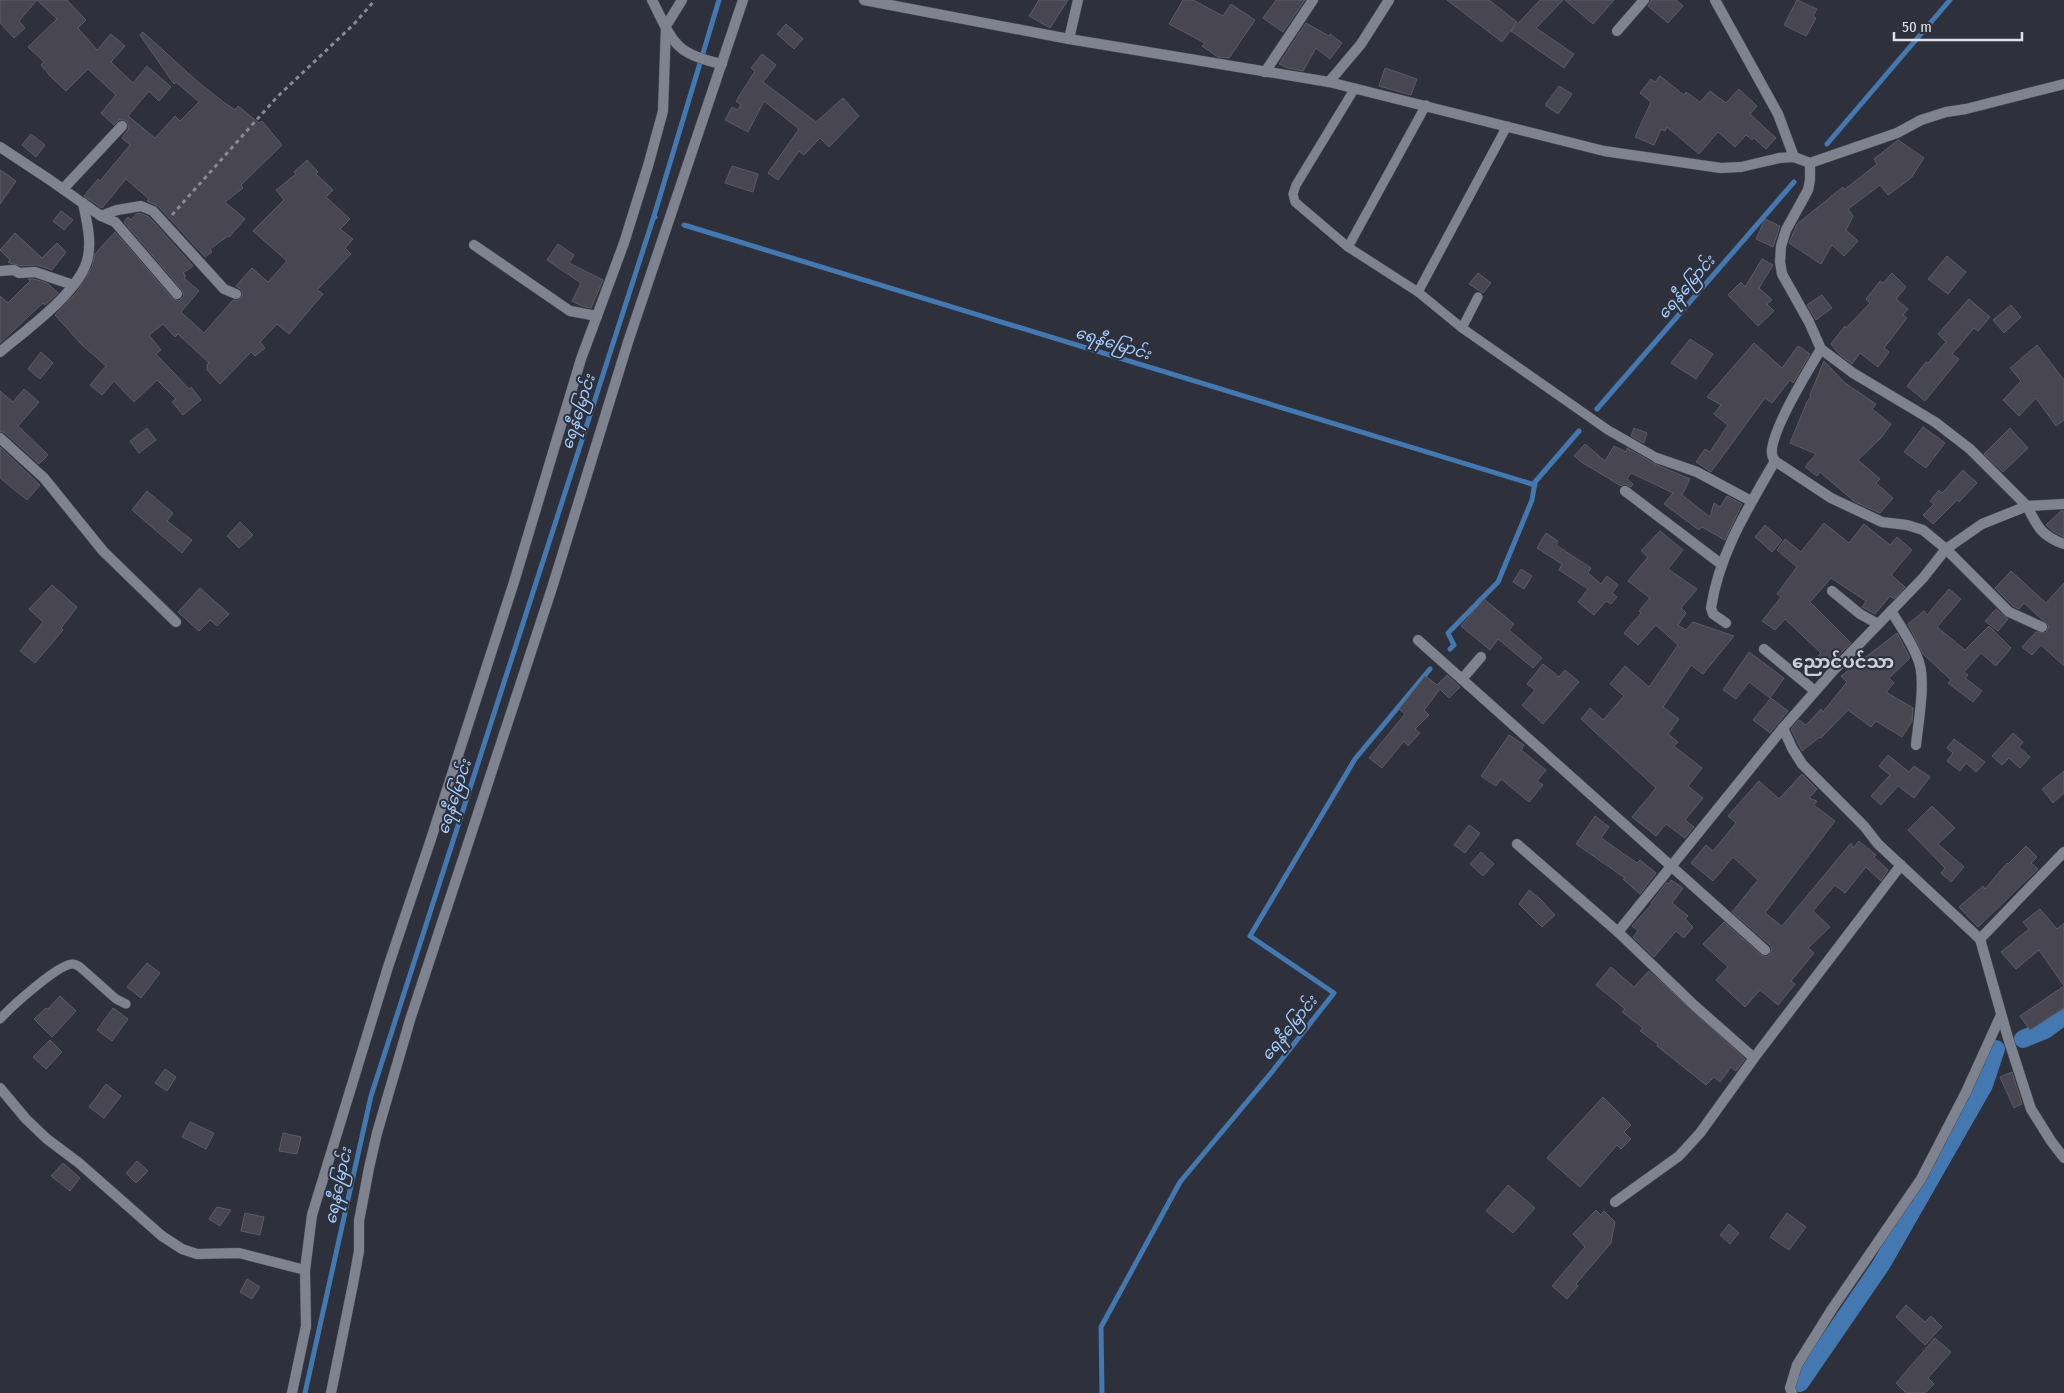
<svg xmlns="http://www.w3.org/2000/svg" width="2064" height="1393" font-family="'Fira Sans Condensed','Noto Sans Myanmar',sans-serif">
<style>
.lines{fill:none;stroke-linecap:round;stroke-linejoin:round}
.stream{stroke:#4478b1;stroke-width:5}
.canal{stroke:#4478b1;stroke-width:18}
.building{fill:#484651;stroke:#5c5a66}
.lane-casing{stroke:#4a4d56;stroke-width:10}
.street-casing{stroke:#4a4d56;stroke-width:11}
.path{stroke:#898b94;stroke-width:3;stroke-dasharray:4 4;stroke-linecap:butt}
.lane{stroke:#7f8390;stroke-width:9}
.street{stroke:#7f8390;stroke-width:10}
.labels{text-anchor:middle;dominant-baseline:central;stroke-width:4;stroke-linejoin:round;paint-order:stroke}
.water-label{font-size:16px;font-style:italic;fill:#a2ccfc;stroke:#2e313c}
.quarter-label{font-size:18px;font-weight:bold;fill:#cacfdd;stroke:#2e313c}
</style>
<rect width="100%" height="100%" fill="#2e313c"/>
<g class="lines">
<!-- stream -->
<g class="stream">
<polyline points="1827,144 1950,0"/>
<polyline points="655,217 654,216 719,0"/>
<polyline points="684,225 1535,485"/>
<polyline points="1597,409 1794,182"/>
<polyline points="1450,649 1454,645 1448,633 1498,582 1532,500 1535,482 1579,431"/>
<polyline points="305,1393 371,1096 654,216"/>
<polyline points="1102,1393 1101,1327 1180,1182 1271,1073 1334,993 1250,936 1355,759 1430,669"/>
</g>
<!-- canal -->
<g class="canal">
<polyline points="2023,1039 2045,1030 2064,1016"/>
<polyline points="1800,1383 1881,1265 1984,1085 1996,1049"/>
</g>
</g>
<!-- building -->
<g class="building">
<polygon points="0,0 67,0 86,20 78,28 97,50 111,34 125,46 111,62 133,83 147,66 171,87 159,101 149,91 128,116 155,138 175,116 180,121 199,102 176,82 174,84 140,35 143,32 198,82 222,101 235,110 238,106 259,123 262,121 282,145 241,185 243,188 225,202 245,219 229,237 228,236 210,249 212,252 205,257 158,206 147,201 149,199 126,179 102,208 84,196 98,179 100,181 130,145 122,138 129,128 127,121 120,119 114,125 101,113 116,95 88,69 66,91 51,77 41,65 44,62 28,47 57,19 37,0 19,21 25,28 14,38 0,23"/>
<polygon points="1039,0 1068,0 1050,28 1029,16"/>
<polygon points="1183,0 1193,0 1223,16 1231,4 1255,20 1229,58 1218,57 1202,46 1205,43 1169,24"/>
<polygon points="1276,0 1305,0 1283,32 1263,18"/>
<polygon points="1447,0 1489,0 1517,22 1502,42"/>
<polygon points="1540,0 1563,0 1536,28 1574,54 1564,68 1511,31"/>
<polygon points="1565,0 1614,0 1593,24"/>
<polygon points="1651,0 1676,0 1683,6 1668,23 1648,6"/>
<polygon points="1797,0 1817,9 1813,16 1816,18 1806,36 1784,25"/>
<polygon points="1306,23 1329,36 1330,34 1342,43 1330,59 1316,48 1303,71 1288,68 1279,64"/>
<polygon points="786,24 803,39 794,49 777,34"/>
<polygon points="762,54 776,65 763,82 816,122 843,98 859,116 829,147 820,138 804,155 799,151 778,180 768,173 799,129 764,101 748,132 725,120 732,107 737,110 741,105 736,101 755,71 751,68"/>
<polygon points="1385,68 1417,79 1411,95 1379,86"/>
<polygon points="1660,76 1684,95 1686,92 1700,102 1710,91 1726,103 1739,89 1757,106 1750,114 1776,138 1766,149 1754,138 1752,140 1746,135 1735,147 1718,132 1699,154 1667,127 1665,131 1661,129 1654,145 1635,137 1651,102 1640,93 1651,79 1655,82"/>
<polygon points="1559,86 1572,94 1558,114 1545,105"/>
<polygon points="31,134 45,145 36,157 22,145"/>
<polygon points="1898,140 1924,158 1911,178 1888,195 1880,185 1848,209 1853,216 1846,230 1858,241 1844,256 1832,245 1821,264 1789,243 1797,224 1843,187 1844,190 1877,164 1874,159"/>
<polygon points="307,160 318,172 316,174 333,190 326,197 350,219 340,229 353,239 345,248 351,254 317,290 323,294 289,334 277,324 260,342 265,348 255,356 251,352 220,384 207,370 207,365 209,363 178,334 175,337 163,324 149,335 161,350 156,354 189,389 191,387 201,400 183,415 172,402 176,399 157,380 134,402 114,381 102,395 90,385 106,366 82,345 55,315 77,292 92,267 95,254 115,232 172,298 179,301 184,296 182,290 124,222 128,217 131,220 136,214 140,213 149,217 193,266 183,273 186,276 184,278 199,291 181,312 204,333 233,300 237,301 242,297 242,290 236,286 252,268 268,282 287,261 253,231 284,200 276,190 296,174 294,172"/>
<polygon points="732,166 758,174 753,192 725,183"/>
<polygon points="0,170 16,181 0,204"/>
<polygon points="61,211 73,220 64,230 53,221"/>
<polygon points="1765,219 1780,226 1773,247 1756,239"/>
<polygon points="15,233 42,258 57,243 66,252 52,270 37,265 21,266 10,263 8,262 10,260 0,250"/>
<polygon points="558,244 574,255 569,263 603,280 591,308 582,306 572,301 581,283 547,260"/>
<polygon points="1947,256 1966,272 1948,294 1928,279"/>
<polygon points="1762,259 1773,265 1759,288 1772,300 1767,304 1774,311 1758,326 1728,295 1741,282 1745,287"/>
<polygon points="1478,273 1491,283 1483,293 1469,284"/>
<polygon points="1892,273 1906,287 1896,299 1908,309 1903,315 1907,318 1884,348 1889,352 1878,367 1860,353 1852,364 1839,354 1831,344 1845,326 1846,328 1870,303 1866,299 1880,281 1883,283"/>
<polygon points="28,279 34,279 47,283 58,293 45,305 43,303 0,343 0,296 8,303 30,281"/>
<polygon points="1822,295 1832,308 1816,320 1807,305"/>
<polygon points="1969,299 1990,317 1978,331 1974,328 1952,354 1959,359 1925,401 1907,386 1926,362 1928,363 1946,342 1938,334"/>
<polygon points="2011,305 2021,317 2004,333 1993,320"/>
<polygon points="1690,339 1713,354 1696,379 1671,363"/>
<polygon points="1754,343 1782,368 1798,346 1810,354 1793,383 1790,380 1772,403 1765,398 1711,472 1696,462 1705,449 1710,452 1728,425 1714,414 1721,405 1707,397"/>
<polygon points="2037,345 2064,380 2064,420 2056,426 2036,398 2019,416 2003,400 2021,381 2010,368"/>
<polygon points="41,352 53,363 40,379 28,369"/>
<polygon points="1824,361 1845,383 1876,404 1872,409 1891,424 1881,438 1858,460 1880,479 1876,483 1893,498 1880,513 1855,502 1820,472 1817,476 1805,467 1816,454 1790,443 1807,402 1811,396 1810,395"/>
<polygon points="24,389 39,402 18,426 48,455 39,464 5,433 0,431 0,391 13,402"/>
<polygon points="1923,427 1945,443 1926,468 1904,452"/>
<polygon points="147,428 156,440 139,453 130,441"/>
<polygon points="1634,428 1647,433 1644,443 1631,436"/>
<polygon points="2010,428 2028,448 2003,472 1984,454"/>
<polygon points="1585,444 1605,461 1614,446 1626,452 1627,448 1655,464 1690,479 1682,495 1710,517 1714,503 1720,507 1727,496 1742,504 1725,540 1702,527 1699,530 1664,504 1673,493 1631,473 1627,479 1633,484 1631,487 1625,484 1621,486 1583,463 1574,456"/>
<polygon points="0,447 40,485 27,500 0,478"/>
<polygon points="1963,470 1977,483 1959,502 1957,500 1933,524 1923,515 1934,504 1930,501 1939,490 1942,493"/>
<polygon points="147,491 173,513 167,521 192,540 182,553 132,510"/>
<polygon points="2061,511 2064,511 2064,537 2054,532 2046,525"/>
<polygon points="240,522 253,535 239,548 227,536"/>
<polygon points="1824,523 1849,543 1864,524 1890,545 1897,537 1912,550 1891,575 1905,587 1894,599 1890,596 1875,614 1862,607 1866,601 1831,578 1810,602 1851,643 1829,665 1818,656 1821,653 1785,619 1775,630 1762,621 1781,597 1777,594 1797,567 1777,550 1785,539 1801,552"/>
<polygon points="1765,525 1782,540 1772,552 1755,537"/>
<polygon points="1660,531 1683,550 1668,569 1697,589 1681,608 1686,613 1678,625 1686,630 1693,622 1734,636 1703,674 1691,665 1663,707 1679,719 1668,734 1678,742 1674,746 1702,768 1688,786 1703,798 1685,820 1694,827 1685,838 1666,824 1656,836 1632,817 1656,788 1581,719 1590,708 1603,720 1624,696 1610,684 1625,666 1649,687 1678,645 1656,625 1638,645 1624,633 1641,613 1639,611 1650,598 1628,581 1648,557 1641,551"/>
<polygon points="1546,533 1558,541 1556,545 1591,568 1588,573 1601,584 1607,576 1618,585 1612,593 1617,597 1611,604 1606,601 1594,615 1578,602 1588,589 1559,570 1562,564 1537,548"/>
<polygon points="1521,569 1532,576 1524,589 1513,582"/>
<polygon points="2011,571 2046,603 2064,583 2064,666 2041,645 2032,655 2022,647 2036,632 2046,633 2049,626 2024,603 2019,609 2013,606 1995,588"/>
<polygon points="52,585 77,607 61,628 63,630 35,663 20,651 43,622 29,609"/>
<polygon points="200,588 229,614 217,626 210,620 199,631 178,612"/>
<polygon points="1949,589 1961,599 1937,627 1965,650 1989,626 2011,648 1996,666 1981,653 1964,672 1968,675 1965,678 1982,691 1973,702 1948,683 1951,680 1923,654 1908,624 1924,611 1927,615"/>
<polygon points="1484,599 1514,624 1509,630 1542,658 1533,668 1498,639 1490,650 1461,626"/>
<polygon points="1996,609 2008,619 1998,631 1985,621"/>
<polygon points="1897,633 1910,658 1889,678 1894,683 1886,692 1913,708 1912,721 1902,737 1876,721 1871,727 1848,710 1821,738 1820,737 1802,751 1791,729 1799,720 1806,725 1821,709 1823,712 1847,682 1841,676"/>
<polygon points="1749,652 1784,678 1770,698 1749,682 1736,699 1723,690"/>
<polygon points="1543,664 1559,677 1565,670 1579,682 1543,724 1522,705 1535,690 1527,684"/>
<polygon points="1447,675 1460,687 1449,698 1440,689 1424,710 1429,715 1415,729 1420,733 1408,746 1404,741 1382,768 1369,758 1405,714 1399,709 1425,676 1437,685"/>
<polygon points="1771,698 1788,711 1770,733 1753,720"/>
<polygon points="2013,733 2023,742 2019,747 2030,757 2020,768 2009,758 2002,765 1992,756"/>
<polygon points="1509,735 1524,745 1521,750 1546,770 1537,781 1543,785 1529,802 1501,779 1496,786 1481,776"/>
<polygon points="1954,739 1985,762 1976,772 1966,763 1960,771 1947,761 1953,753 1947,748"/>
<polygon points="1888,755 1909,772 1914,766 1930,777 1914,798 1898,786 1881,805 1871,796 1890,775 1879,766"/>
<polygon points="2064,771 2064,793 2053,803 2042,789"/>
<polygon points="1802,774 1817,789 1809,798 1817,801 1814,805 1835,821 1765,913 1782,926 1851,843 1853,848 1859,841 1876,855 1874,857 1888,870 1881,881 1866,867 1845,893 1835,885 1813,911 1830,927 1808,948 1814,953 1791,981 1795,984 1778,1005 1760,990 1745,1007 1716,980 1728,967 1703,944 1724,922 1761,955 1767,957 1770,954 1772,948 1770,945 1732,912 1758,880 1733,857 1713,881 1691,863 1706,845 1713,851 1736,823 1728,816 1759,781 1779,799"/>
<polygon points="1932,806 1955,828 1938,844 1964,867 1951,882 1941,873 1945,868 1908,830"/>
<polygon points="1595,816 1609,827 1601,838 1637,863 1640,860 1656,873 1640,894 1623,879 1625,878 1576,844"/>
<polygon points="1469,825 1480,833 1465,853 1454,845"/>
<polygon points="2026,846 2037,857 2031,863 2038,869 1978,927 1959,907 1983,886 1985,889 2007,863 2008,864"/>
<polygon points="1481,852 1494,864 1483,876 1470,864"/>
<polygon points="1671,880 1683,888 1672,903 1688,916 1685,919 1693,927 1684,938 1676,931 1654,957 1633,937 1638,931 1632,926 1652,904 1651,903 1667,882 1669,884"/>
<polygon points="1529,890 1539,898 1555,915 1542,927 1519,904"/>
<polygon points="2040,909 2057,929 2064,923 2064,986 2039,950 2016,969 2001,952 2029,929 2023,922"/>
<polygon points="147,963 160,973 141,998 127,987"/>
<polygon points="1611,967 1634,987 1649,971 1745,1059 1736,1071 1731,1067 1720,1082 1714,1077 1706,1085 1657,1046 1658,1044 1640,1031 1643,1028 1622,1012 1625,1009 1596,985"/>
<polygon points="2064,986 2064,1008 2030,1030 2020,1016"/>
<polygon points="60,996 76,1011 52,1037 34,1019 46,1008 48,1009"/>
<polygon points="113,1008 128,1019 112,1041 97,1030"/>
<polygon points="50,1040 62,1052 46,1069 33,1057"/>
<polygon points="165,1069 176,1077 167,1091 155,1083"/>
<polygon points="2012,1072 2022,1104 2014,1108 2000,1077"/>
<polygon points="106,1084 121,1096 104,1118 89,1107"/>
<polygon points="1603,1097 1631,1125 1624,1132 1631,1139 1621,1149 1617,1145 1580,1187 1547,1158"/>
<polygon points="190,1122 214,1133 206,1149 182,1137"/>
<polygon points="283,1133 301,1137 297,1154 279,1151"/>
<polygon points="137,1161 148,1171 136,1183 126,1173"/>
<polygon points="63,1163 80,1178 70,1191 51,1176"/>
<polygon points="1508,1185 1535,1208 1513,1233 1486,1211"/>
<polygon points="217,1207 231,1210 220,1226 209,1219"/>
<polygon points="1596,1210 1601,1215 1604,1211 1615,1222 1611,1243 1576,1284 1578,1286 1567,1299 1552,1286 1585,1247 1573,1234"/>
<polygon points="245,1213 264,1217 260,1235 241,1231"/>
<polygon points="1787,1213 1806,1227 1789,1250 1770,1237"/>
<polygon points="1729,1224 1739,1233 1730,1244 1720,1235"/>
<polygon points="247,1279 260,1287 252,1299 240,1292"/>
<polygon points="1906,1305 1925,1322 1931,1316 1942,1327 1925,1345 1896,1317"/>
<polygon points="1935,1338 1951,1352 1928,1378 1934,1384 1925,1393 1906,1393 1896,1383"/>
</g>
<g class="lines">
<defs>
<g id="lane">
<polyline points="1355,88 1296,185 1293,194 1295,202 1348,247 1418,292 1462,328 1478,297"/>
<polyline points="1348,247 1426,105"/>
<polyline points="1418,292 1507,126"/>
<polyline points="1462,328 1608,430 1657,458"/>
<path d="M0 1019C10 1008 59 963 73 964 74 964 79 966 80 967L116 999 126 1004"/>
</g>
<g id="street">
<path d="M652 0C673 41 673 54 722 64"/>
<polyline points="864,0 1069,39 1329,82 1604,151 1721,168 1741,167 1779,158 1794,157 1810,163 1897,133 1921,120 1946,112 1966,109 2064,84"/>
<polyline points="1715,0 1778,114 1794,157"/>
<polyline points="1617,31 1644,0"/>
<polyline points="1069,39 1078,0"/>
<polyline points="1265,72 1313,0"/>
<polyline points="1329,82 1361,44 1389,0"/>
<polyline points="0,147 50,180 101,216 115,222 177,294"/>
<polyline points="1810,163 1810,180 1808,190 1786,230 1781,246 1780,262 1782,274 1809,322 1821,349 1853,373 1935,422 1970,449 2027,506 2064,504"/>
<polyline points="63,189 122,126"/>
<polyline points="101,216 117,210 141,206 153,211 224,289 236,294"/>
<polyline points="474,245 570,311 597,316"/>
<polyline points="0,271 14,270 19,273 35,272 73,285"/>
<path d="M1821 349C1810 367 1769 434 1772 454 1772 457 1774 459 1775 461L1831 498 1882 522 1907 525 1923 530 1946 549 2009 612 2042 627"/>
<path d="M0 352C26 330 74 296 86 264 93 245 87 222 83 203"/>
<polyline points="0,438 44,478 103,551 176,622"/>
<polyline points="1657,458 1697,472 1751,501"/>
<polyline points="1625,491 1721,564"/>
<polyline points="1832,591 1860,614 1878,624"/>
<path d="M1891 611C1901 627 1913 644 1919 662 1926 682 1918 724 1916 745"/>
<path d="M1726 623 1713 614 1711 608C1719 554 1748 508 1775 461"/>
<polyline points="1418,640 1765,950"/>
<polyline points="1764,649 1815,691"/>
<polyline points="1462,679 1481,657"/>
<polyline points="1783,728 1792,748 1802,764 1864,826 1878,844 1980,939 2064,852"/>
<polyline points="1517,844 1618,932 1695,1006 1754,1058"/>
<path d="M1618 932 1783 728 1833 671 1923 578 1946 549 1982 524 2027 506C2037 526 2041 536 2064 544"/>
<polyline points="1980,939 2008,1038 2031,1109 2051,1141 2064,1158"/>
<polyline points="0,1088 26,1119 47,1139 79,1163 162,1236 182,1249 197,1254 239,1253 305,1270"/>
<polyline points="1615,1202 1679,1156 1700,1133 1754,1058 1901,865"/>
<polyline points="292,1393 306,1326 305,1270 312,1215 388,967 431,839 514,582 581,359 624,243 648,166 663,111 666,26 682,0"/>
<polyline points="331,1393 353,1284 359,1251 359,1221 369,1168 377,1133 410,1020 552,588 628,342 743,0"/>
<polyline points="1792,1393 1790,1388 1797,1365 1832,1309 1921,1179 1966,1092 2001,1015"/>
</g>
</defs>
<!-- lane casing -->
<use href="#lane" class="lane-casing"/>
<!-- street casing -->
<use href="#street" class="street-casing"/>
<!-- path -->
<polyline class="path" points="172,215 277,97 354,24 375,0"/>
<!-- lane -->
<use href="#lane" class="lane"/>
<!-- street -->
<use href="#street" class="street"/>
</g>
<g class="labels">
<!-- water labels -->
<g class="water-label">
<text transform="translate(1686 287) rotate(-49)">ရေနီမြောင်း</text>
<text transform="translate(1113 343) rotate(17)">ရေနီမြောင်း</text>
<text transform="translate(578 412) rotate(-72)">ရေနီမြောင်း</text>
<text transform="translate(454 797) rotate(-72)">ရေနီမြောင်း</text>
<text transform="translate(1289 1028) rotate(-51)">ရေနီမြောင်း</text>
<text transform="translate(338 1186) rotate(-78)">ရေနီမြောင်း</text>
</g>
<!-- quarter labels -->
<g class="quarter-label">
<text x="1843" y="662">ညောင်ပင်သာ</text>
</g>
</g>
<!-- scale -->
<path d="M1894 32v8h128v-8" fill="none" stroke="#dfe1e8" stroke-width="2.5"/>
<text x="1902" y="32" font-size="15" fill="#dfe1e8" stroke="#2e313c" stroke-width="4" paint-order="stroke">50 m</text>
</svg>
